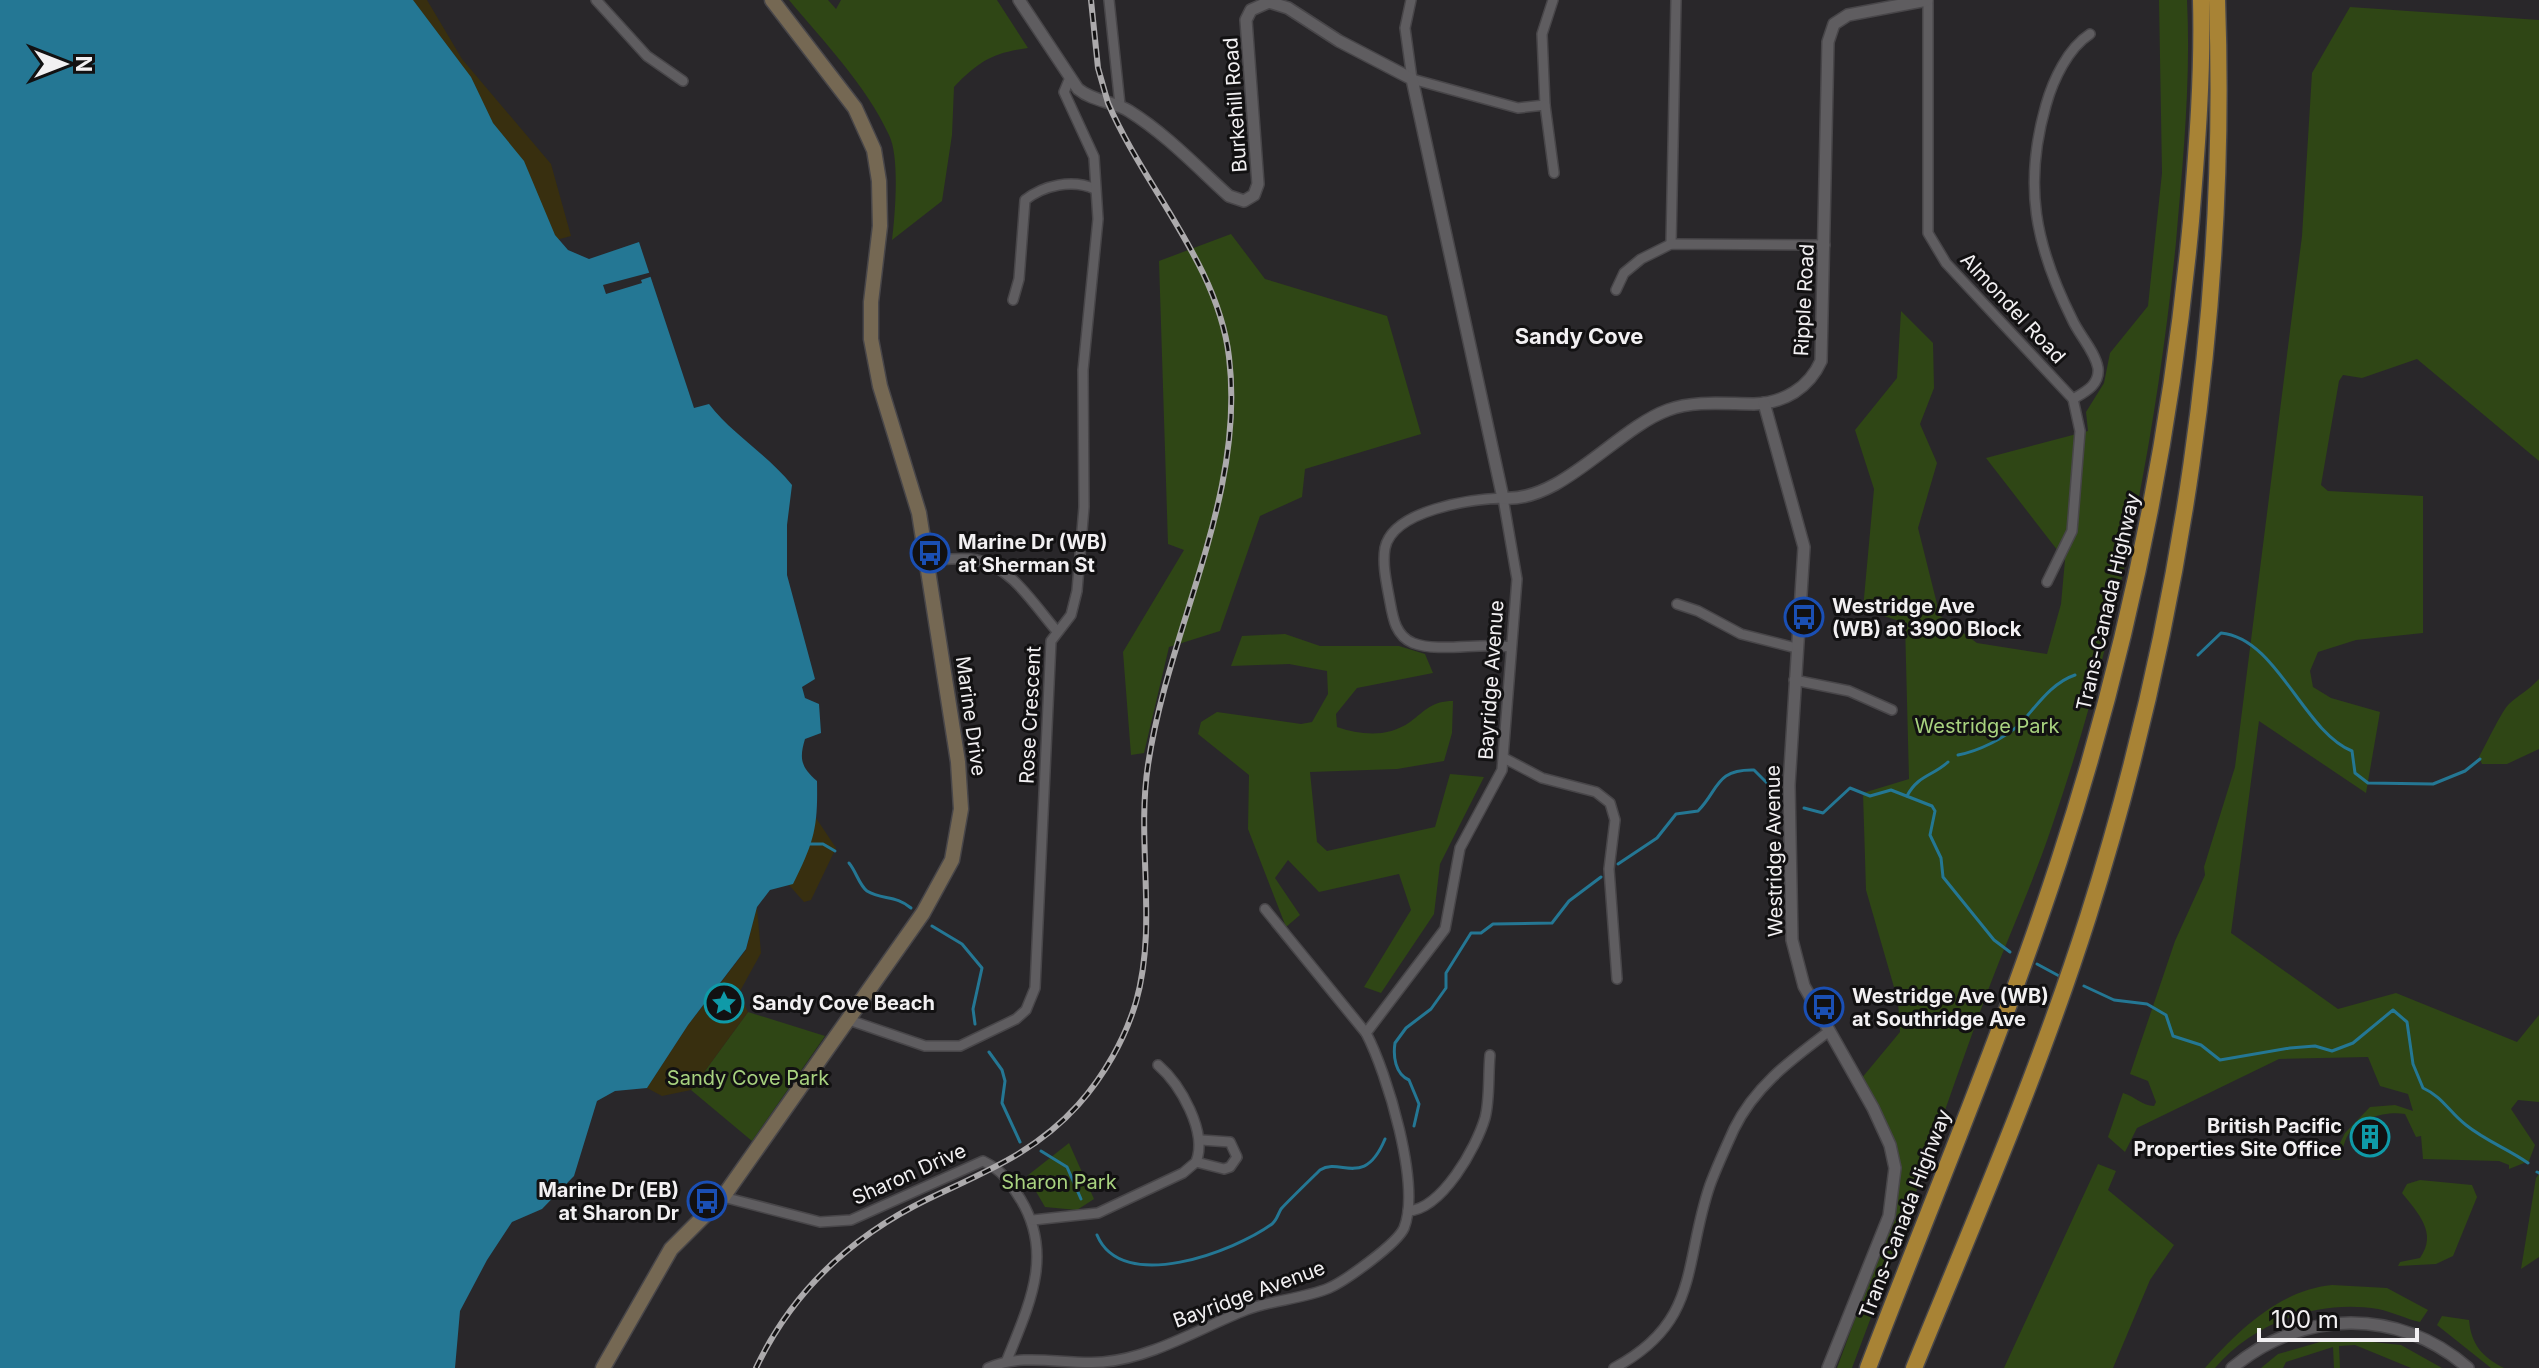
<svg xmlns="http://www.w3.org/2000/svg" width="2539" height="1368" font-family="Inter,sans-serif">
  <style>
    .green { fill: #2f4615 }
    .sand { fill: #382f0f }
    .water { fill: #247794 }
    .pier { fill: #29272a }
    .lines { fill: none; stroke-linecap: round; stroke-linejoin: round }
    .stream { stroke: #247794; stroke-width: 3 }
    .minor-casing { stroke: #484649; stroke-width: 12 }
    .tertiary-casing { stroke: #484649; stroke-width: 14 }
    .secondary-casing { stroke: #484649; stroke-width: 17 }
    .motorway-casing { stroke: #484649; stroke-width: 19 }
    .minor { stroke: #5f5d60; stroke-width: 9 }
    .tertiary { stroke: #5f5d60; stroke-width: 11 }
    .secondary { stroke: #756853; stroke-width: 14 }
    .motorway { stroke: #a88335; stroke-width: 16 }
    .rail-casing { stroke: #acaaac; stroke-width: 6 }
    .rail { stroke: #121112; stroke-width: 3; stroke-dasharray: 9; stroke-linecap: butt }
    .labels { text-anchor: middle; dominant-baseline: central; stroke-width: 6; stroke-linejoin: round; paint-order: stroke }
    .street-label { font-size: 20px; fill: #f2f0f2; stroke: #121112 }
    .poi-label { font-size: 20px; font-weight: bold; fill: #f2f0f2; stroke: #121112; text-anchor: start }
    .park-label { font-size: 20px; fill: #a8d27f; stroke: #121112 }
    .neighbourhood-label { font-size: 22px; font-weight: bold; fill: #f2f0f2; stroke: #121112 }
  </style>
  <rect width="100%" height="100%" fill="#29272a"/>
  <!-- green -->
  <g class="green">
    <path d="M789 0H828L836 9 841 0H997L1028 48C993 53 979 61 954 87L952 135 942 201 892 240C895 216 900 157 889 135 866 85 824 42 789 0Z"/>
    <path d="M2159 0H2187C2191 81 2183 161 2176 242 2156 441 2117 636 2052 826 2031 889 2002 950 1980 1012 1937 1131 1897 1250 1852 1368H1837L1894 1213 1898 1177 1861 1079 1900 1032 1898 1001 1866 890 1863 793 1909 779 1905 623 1863 609 1874 489 1855 430 1897 378 1901 311 1933 343 1934 388 1920 424 1937 463 1918 528 1940 616 1977 643 2047 654 2061 604 2065 560 1986 458 2088 431 2086 412 2104 383 2110 353 2148 306 2162 173Z"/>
    <path d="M2350 7 2539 20V461L2417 359 2362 378 2343 375 2339 381 2321 485 2328 491 2423 496V633L2356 640 2318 652 2310 671 2313 687 2331 698 2380 712 2366 793 2259 721 2231 933 2338 1009 2396 993 2517 1042 2539 1015V1102L2518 1100 2511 1109 2535 1145 2529 1161 2509 1169V1165L2499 1161 2423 1159 2421 1136 2416 1137 2405 1114C2387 1111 2359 1118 2348 1135 2344 1141 2342 1153 2340 1160L2332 1159 2345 1133 2370 1107 2395 1105 2413 1111 2408 1094 2380 1086 2368 1057 2279 1059 2137 1128 2125 1152 2108 1137 2123 1093C2134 1096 2143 1106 2154 1106L2156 1102 2148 1081 2130 1074 2175 941 2205 875 2204 867 2235 767 2302 236 2312 73Z"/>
    <path d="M1231 234 1265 279 1387 316 1421 434 1305 469 1302 497 1260 516 1220 631 1169 647 1144 753 1131 755 1123 652 1184 550 1168 544 1159 261Z"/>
    <path d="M1285 634 1320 646H1399L1425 654 1433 673 1357 688 1336 714 1337 727C1361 735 1387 738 1410 722 1426 710 1432 701 1453 701L1452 733 1444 761 1397 769 1310 772 1317 842 1327 851 1435 827 1450 774 1484 777 1440 864 1434 914 1381 993 1364 987 1411 910 1399 874 1319 892 1288 860 1275 878 1300 915 1286 927 1248 829 1249 775 1198 734 1201 722 1217 712 1301 724 1312 722 1328 694 1327 671 1289 664 1231 666 1242 636Z"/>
    <path d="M2539 679V749L2507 764H2482L2479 757C2486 745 2501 712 2509 704 2520 694 2528 691 2539 679Z"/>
    <path d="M748 1012 825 1036 752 1141 691 1090Z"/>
    <path d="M1069 1143 1094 1199 1077 1210 1045 1207 1027 1176Z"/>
    <path d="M2098 1164 2116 1171 2108 1190 2174 1245 2150 1280 2113 1368H2004Z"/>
    <path d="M2539 1174V1257L2521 1269 2536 1178Z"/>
    <path d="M2420 1180 2472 1185 2477 1197 2453 1256 2436 1264 2398 1266 2400 1262 2420 1258C2438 1233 2418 1213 2402 1193L2407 1184Z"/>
    <path d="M2332 1285 2387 1288 2428 1310 2420 1322C2406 1319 2393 1312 2378 1309 2319 1299 2254 1322 2215 1368H2205C2238 1330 2280 1290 2332 1285Z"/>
    <path d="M2442 1316 2469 1320C2471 1344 2482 1357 2504 1368H2491L2437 1325Z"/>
    <path d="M2334 1338 2401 1345 2442 1368H2411L2355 1345 2339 1346 2340 1368H2334L2333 1347 2286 1362 2283 1368H2261L2278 1354Z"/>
  </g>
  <!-- sand -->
  <g class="sand">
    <path d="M357 0H427L462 59 551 164 571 236 545 243Z"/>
    <path d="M812 812 836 848 811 900 804 902 789 885Z"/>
    <path d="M757 907 761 953 739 993 748 1012 691 1090 662 1096 647 1088 688 1025 746 950Z"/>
  </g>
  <!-- water -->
  <path class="water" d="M0 0H413L471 77 493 123 524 161 555 235 568 250 589 259 639 242 694 408 709 404C733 435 767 454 792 485L787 525V575L815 679 802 687 805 698 819 704 821 733 805 739C799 759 801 767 817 781 818 828 814 842 793 884L770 890 757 907 746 949 688 1025 647 1088 615 1091 597 1101 574 1176 542 1209 512 1222 487 1260 460 1311 455 1368H0Z"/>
  <!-- pier -->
  <path class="pier" d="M652 272 653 276 641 280 642 283 606 294 603 285Z"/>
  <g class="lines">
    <!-- stream -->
    <g class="stream">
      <path d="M2198 655 2221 633C2277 638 2303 731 2352 751L2355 773 2368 783 2433 784 2465 771 2480 759"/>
      <path d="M1958 755C1979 751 2005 738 2020 724 2036 707 2051 683 2075 675"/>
      <path d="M1907 796C1918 775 1933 776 1948 762"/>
      <path d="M1804 808 1823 813 1850 788 1870 796 1891 790 1932 806 1935 811 1930 835 1941 858 1943 877 1994 940 2010 952"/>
      <path d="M808 844H823L835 851"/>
      <path d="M849 863C856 871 859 885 867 891 882 900 896 895 911 908"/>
      <path d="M1618 864 1657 838 1676 814 1698 811C1719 790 1715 769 1754 770L1777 793"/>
      <path d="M932 926 962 944 982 968 973 1009 975 1024"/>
      <path d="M2037 964 2061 977"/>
      <path d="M2084 986 2114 1000 2147 1004 2166 1015 2173 1036 2201 1045 2220 1060 2290 1048 2315 1046 2332 1051 2353 1043 2393 1010 2407 1022 2413 1064 2423 1088C2443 1097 2449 1112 2466 1125 2486 1141 2508 1149 2528 1163"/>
      <path d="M989 1052 1002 1070 1005 1081 1002 1103 1020 1142"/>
      <path d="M1414 1126 1419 1104 1409 1080C1395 1074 1393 1056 1395 1043L1406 1028 1431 1009 1446 988V973L1471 933H1481L1493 924 1552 923 1569 901 1601 877"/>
      <path d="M1041 1151 1067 1167 1081 1199"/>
      <path d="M2537 1172 2539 1173"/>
      <path d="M1097 1235C1122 1295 1235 1251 1272 1224 1277 1220 1278 1214 1281 1209 1285 1204 1317 1173 1320 1170 1341 1157 1364 1189 1385 1139"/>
    </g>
    <defs>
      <g id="minor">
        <path d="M596 0 647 56 683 81"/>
        <path d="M1109 0 1120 105"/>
        <path d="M1411 0 1405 28 1412 79 1518 108 1545 105 1542 34 1553 0"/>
        <path d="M1928 0V233L1946 263 2073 399 2080 431 2072 531 2047 582"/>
        <path d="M1545 105 1554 173"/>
        <path d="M1671 244 1676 0"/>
        <path d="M1616 290 1624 273 1641 259 1671 244 1825 245"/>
        <path d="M1013 300 1019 279 1025 200C1044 185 1072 179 1095 189"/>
        <path d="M2073 399C2085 392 2100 385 2098 368 2095 351 2079 335 2072 319 2035 245 2023 185 2046 105 2053 80 2068 48 2090 34"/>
        <path d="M927 561C942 560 962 557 977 560 1011 566 1035 606 1056 630"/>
        <path d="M1677 604 1698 611 1741 634 1796 648"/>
        <path d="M1794 680 1849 691 1892 710"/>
        <path d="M1504 758 1542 778 1596 792 1610 803 1615 820 1609 869 1617 979"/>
        <path d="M1265 909 1366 1033"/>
        <path d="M849 1020 925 1046H960L1016 1019 1026 1010 1035 988 1051 641 1071 615 1077 591 1084 507 1083 370 1098 219 1094 157 1064 92 1069 80"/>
        <path d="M1196 1162 1224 1169 1230 1167 1237 1157 1230 1142 1201 1140"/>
        <path d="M723 1197 820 1222 851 1220 983 1161C1003 1171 1009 1181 1021 1200 1054 1255 1029 1305 1007 1360"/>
        <path d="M1408 1211C1442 1209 1476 1148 1485 1118 1490 1099 1488 1075 1490 1055"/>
        <path d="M1033 1220 1098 1213 1183 1173 1196 1162C1208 1132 1180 1084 1158 1065"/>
        <path d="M988 1368C1024 1352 1064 1365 1103 1362 1152 1358 1200 1328 1246 1310 1272 1300 1303 1299 1329 1288 1345 1281 1397 1244 1404 1228 1421 1185 1387 1073 1366 1033L1445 929 1460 848 1502 770 1517 579 1503 498C1471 499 1393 510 1385 548 1382 565 1387 585 1390 602 1393 619 1396 636 1413 643 1438 653 1482 642 1510 647"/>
        <path d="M1614 1368C1701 1322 1683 1263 1710 1185 1717 1166 1726 1147 1734 1129 1755 1086 1791 1060 1828 1032"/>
      </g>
      <g id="tertiary">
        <path d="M1019 0 1078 89C1094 102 1113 101 1129 111 1166 134 1197 167 1229 196L1244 201 1254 195 1258 184 1246 20 1251 10 1269 2 1288 8 1339 41 1412 79 1503 498C1561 503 1616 429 1668 410 1695 400 1726 404 1754 404 1784 403 1809 388 1821 361L1828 42 1834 24 1848 15 1927 0"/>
        <path d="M1764 403 1804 547 1789 785 1792 940 1804 986 1873 1108 1890 1145 1895 1168 1889 1216 1828 1368"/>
        <path d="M2232 1368C2302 1309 2399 1307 2468 1368"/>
      </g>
      <path id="secondary" d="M603 1368 671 1249 723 1197 923 913 952 860 961 809 958 762 919 513 880 386 871 339V302L880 226 879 181 874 150 855 108 772 0"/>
      <g id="motorway">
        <path d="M1868 1368C1932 1200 2003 1033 2059 861 2127 653 2171 439 2191 221 2197 147 2203 74 2201 0"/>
        <path d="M1914 1368C1975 1219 2039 1071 2088 917 2181 623 2228 309 2217 0"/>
      </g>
    </defs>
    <!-- minor casing -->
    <use href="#minor" class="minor-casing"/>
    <!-- tertiary casing -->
    <use href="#tertiary" class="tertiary-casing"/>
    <!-- secondary casing -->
    <use href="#secondary" class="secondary-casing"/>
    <!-- motorway casing -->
    <use href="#motorway" class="motorway-casing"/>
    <!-- minor -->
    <use href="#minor" class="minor"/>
    <!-- tertiary -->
    <use href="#tertiary" class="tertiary"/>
    <!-- secondary -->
    <use href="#secondary" class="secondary"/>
    <!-- motorway -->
    <use href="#motorway" class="motorway"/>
    <defs>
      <path id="rail" d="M756 1368C792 1292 852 1236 928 1199 984 1172 1035 1153 1078 1105 1104 1076 1125 1039 1136 1002 1158 924 1136 844 1148 765 1168 629 1246 497 1229 357 1218 264 1144 187 1108 103L1098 68 1091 0"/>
    </defs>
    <!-- rail casing -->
    <use href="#rail" class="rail-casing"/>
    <!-- rail -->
    <use href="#rail" class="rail"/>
  </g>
  <!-- icons -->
  <defs>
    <symbol id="bus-ring" viewBox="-11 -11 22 22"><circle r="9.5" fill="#121112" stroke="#1a4fb4" stroke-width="1.5"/><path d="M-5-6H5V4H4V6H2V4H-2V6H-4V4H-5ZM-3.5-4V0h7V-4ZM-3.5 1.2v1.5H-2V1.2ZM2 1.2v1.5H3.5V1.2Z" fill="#1a4fb4"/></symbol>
    <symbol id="sight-ring" viewBox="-11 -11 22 22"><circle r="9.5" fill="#121112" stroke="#0f9aa8" stroke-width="1.5"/><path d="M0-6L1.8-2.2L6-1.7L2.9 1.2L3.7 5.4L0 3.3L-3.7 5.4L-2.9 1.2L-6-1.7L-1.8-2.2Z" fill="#0f9aa8"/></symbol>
    <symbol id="building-ring" viewBox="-11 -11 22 22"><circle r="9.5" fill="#121112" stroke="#0f9aa8" stroke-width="1.5"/><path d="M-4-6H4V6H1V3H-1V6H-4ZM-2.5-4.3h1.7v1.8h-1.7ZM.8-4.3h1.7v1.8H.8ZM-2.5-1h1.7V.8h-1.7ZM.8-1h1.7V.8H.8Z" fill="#0f9aa8"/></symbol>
  </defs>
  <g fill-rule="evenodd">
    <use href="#bus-ring" x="908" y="531" width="44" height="44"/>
    <use href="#bus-ring" x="1782" y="595" width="44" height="44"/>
    <use href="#sight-ring" x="702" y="981" width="44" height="44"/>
    <use href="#bus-ring" x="1802" y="985" width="44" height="44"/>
    <use href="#building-ring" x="2348" y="1115" width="44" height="44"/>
    <use href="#bus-ring" x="685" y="1179" width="44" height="44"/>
  </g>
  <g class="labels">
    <!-- street labels -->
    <g class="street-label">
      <text transform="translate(1235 105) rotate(-94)">Burkehill Road</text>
      <text transform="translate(1804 300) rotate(-87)">Ripple Road</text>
      <text transform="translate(2013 308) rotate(47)">Almondel Road</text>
      <text transform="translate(2108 602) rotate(-77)">Trans-Canada Highway</text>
      <text transform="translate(1491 680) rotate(-86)">Bayridge Avenue</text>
      <text transform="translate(1030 715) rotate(-87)">Rose Crescent</text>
      <text transform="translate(971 716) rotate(82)">Marine Drive</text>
      <text transform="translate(1774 851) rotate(-91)">Westridge Avenue</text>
      <text transform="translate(909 1174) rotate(-24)">Sharon Drive</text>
      <text transform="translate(1905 1214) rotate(-69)">Trans-Canada Highway</text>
      <text transform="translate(1249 1294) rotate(-20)">Bayridge Avenue</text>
    </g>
    <!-- poi labels -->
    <g class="poi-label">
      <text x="958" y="542">Marine Dr (WB)<tspan x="958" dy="23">at Sherman St</tspan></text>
      <text x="1832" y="606">Westridge Ave<tspan x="1832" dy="23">(WB) at 3900 Block</tspan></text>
      <text x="1852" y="996">Westridge Ave (WB)<tspan x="1852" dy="23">at Southridge Ave</tspan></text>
      <text x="752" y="1003">Sandy Cove Beach</text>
      <text x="2342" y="1126" text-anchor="end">British Pacific<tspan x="2342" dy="23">Properties Site Office</tspan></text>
      <text x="679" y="1190" text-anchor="end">Marine Dr (EB)<tspan x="679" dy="23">at Sharon Dr</tspan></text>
    </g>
    <!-- park labels -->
    <g class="park-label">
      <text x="1987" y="726">Westridge Park</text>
      <text x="748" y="1078">Sandy Cove Park</text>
      <text x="1059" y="1182">Sharon Park</text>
    </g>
    <!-- neighbourhood labels -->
    <g class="neighbourhood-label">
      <text x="1579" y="336">Sandy Cove</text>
    </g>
  </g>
  <!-- north arrow -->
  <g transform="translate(64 64) rotate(90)" stroke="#121112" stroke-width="6" paint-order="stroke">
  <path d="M0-6L14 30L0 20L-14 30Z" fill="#f2f0f2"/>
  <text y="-12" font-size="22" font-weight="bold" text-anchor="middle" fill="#f2f0f2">N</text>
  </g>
  <!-- scale -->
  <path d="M2259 1328v12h158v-12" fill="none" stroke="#f2f0f2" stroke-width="4"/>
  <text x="2271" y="1328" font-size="24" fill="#f2f0f2" stroke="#121112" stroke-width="6" paint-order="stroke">100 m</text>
</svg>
